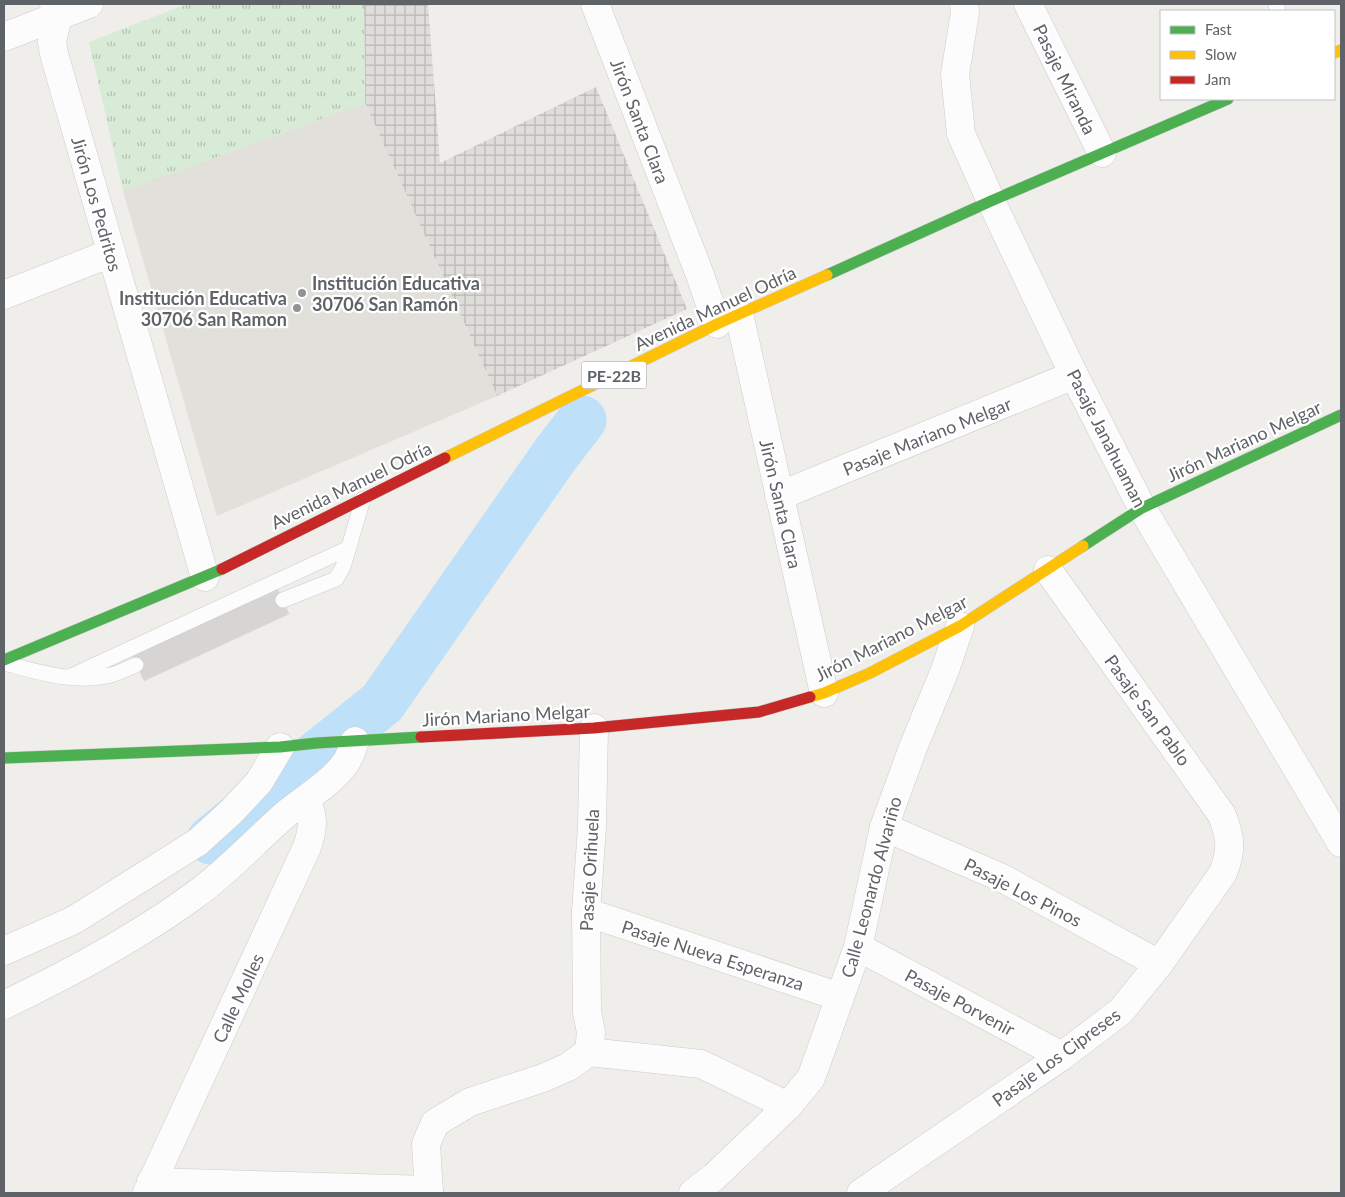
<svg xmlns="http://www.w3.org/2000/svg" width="1345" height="1197" font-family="Lato,sans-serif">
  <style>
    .industrial { fill: url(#industrial-grid) }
    .education { fill: #e2e0da }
    .grass { fill: url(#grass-tufts) }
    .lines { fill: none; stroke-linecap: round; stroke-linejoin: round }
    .river { stroke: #bfe0f9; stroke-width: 49 }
    .building { fill: #d6d5d3; stroke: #deddd9 }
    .lane-casing { stroke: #cbcccc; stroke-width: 16 }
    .street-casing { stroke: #cbcccc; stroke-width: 29 }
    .fast-casing { stroke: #cacacb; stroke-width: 12 }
    .slow-casing { stroke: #cacacb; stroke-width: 12 }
    .jam-casing { stroke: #cacacb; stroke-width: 12 }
    .lane { stroke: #fdfcfc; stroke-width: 15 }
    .street { stroke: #fdfcfc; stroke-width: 28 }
    .fast { stroke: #4caf50; stroke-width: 11 }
    .slow { stroke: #ffc107; stroke-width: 11 }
    .jam { stroke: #c62828; stroke-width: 11 }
    .poi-dot { fill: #919496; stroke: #fff; stroke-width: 2 }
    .labels { text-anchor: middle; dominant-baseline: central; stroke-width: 4.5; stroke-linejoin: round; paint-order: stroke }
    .shield { fill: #fff; stroke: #8f9295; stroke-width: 1 }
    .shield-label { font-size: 16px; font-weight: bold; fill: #5f6368 }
    .street-label { font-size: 18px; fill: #5f6368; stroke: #fff }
    .poi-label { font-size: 18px; font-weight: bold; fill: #5f6368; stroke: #fff; text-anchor: start }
  </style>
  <defs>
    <pattern id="industrial-grid" width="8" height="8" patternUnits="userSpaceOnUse" patternTransform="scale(1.25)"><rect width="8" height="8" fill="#dfddda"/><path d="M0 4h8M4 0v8" fill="none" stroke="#b8b7b5"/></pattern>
    <pattern id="grass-tufts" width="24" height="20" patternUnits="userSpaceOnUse" patternTransform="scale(1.25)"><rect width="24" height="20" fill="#d8ebd6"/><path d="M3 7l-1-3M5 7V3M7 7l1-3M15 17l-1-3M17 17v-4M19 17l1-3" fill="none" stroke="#b2c2b1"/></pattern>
  </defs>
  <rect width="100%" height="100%" fill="#efeeea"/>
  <!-- industrial -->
  <path class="industrial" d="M364 4H428L440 163 596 87 687 309 497 396 365 103Z"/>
  <!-- education -->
  <path class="education" d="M365 103 497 396 217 516 123 191Z"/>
  <!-- grass -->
  <path class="grass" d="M187 4H364L365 103 123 191 89 42Z"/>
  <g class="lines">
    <!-- river -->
    <path class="river" d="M211 840 382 703 555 455 582 420"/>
  </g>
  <!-- building -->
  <path class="building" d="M275 583 289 614 144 681 130 650Z"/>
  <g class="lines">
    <defs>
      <g id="lane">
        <path d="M1276 4 1278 11"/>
        <path d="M283 600 336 579 343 567 363 499"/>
        <path d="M4 663C39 672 74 684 111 675 119 673 128 668 136 665"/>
        <path d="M69 677 349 548"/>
      </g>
      <g id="street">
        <path d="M54 4 58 16 52 42 54 54 205 577"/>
        <path d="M595 4 700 275 717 324"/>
        <path d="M964 4 965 13 955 74 961 134 991 201 1074 375 1142 508 1341 843"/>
        <path d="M1028 4 1102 153"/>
        <path d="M4 37 89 4"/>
        <path d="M4 295 111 253"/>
        <path d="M739 314 824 693"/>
        <path d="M779 496 1074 375"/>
        <path d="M884 827 1002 878 1159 964"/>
        <path d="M586 912 840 997"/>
        <path d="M858 947 1062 1056"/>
        <path d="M4 951 74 920 198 842 231 812 259 782 280 747"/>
        <path d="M4 1005C69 974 136 938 195 895 228 871 255 841 286 814 304 799 330 784 344 765 350 758 352 749 355 741"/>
        <path d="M589 1052 701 1064 788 1106"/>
        <path d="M151 1182 429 1190"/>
        <path d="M147 1193 307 847C313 830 315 815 305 800"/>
        <path d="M429 1193 426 1144 435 1123 470 1102 543 1078 568 1067 589 1052 591 1032 587 1012 586 912 592 827 594 728"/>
        <path d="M693 1193 714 1177 788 1106 811 1078 858 947 884 827 914 745 945 670 960 626"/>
        <path d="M861 1193 1062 1056 1121 1011 1159 964 1223 873C1232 850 1231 838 1222 815L1048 570"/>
      </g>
      <g id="fast">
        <path d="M827 275 991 201 1228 99"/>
        <path d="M1083 546 1142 508 1341 415"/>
        <path d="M4 660 222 569"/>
        <path d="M4 758 280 747 317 743 421 737"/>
      </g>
      <g id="slow">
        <path d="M1334 53 1341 50"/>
        <path d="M445 458 717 324 827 275"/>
        <path d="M810 697 824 693 870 673 960 626 1083 546"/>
      </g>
      <g id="jam">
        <path d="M222 569 445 458"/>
        <path d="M421 737 594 728 759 712 810 697"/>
      </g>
    </defs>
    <!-- lane casing -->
    <use href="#lane" class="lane-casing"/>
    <!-- street casing -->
    <use href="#street" class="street-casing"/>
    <!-- fast casing -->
    <use href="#fast" class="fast-casing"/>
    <!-- slow casing -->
    <use href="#slow" class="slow-casing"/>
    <!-- jam casing -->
    <use href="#jam" class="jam-casing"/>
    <!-- lane -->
    <use href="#lane" class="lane"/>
    <!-- street -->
    <use href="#street" class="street"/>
    <!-- fast -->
    <use href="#fast" class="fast"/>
    <!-- slow -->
    <use href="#slow" class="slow"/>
    <!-- jam -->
    <use href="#jam" class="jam"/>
  </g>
  <!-- markers -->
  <g class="poi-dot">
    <circle cx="302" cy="293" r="5"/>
    <circle cx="297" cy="308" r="5"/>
  </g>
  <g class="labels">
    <!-- shield labels -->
    <rect class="shield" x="581.5" y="361.5" width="65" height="27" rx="4"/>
    <g class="shield-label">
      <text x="614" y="375">PE-22B</text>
    </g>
    <!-- street labels -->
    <g class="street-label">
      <text transform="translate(1065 79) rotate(64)">Pasaje Miranda</text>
      <text transform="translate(640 121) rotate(69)">Jirón Santa Clara</text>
      <text transform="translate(97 204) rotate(74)">Jirón Los Pedritos</text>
      <text transform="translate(715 308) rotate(-25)">Avenida Manuel Odría</text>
      <text transform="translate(927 436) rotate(-22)">Pasaje Mariano Melgar</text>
      <text transform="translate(1107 438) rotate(63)">Pasaje Janahuaman</text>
      <text transform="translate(1244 441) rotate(-25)">Jirón Mariano Melgar</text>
      <text transform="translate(351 485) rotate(-26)">Avenida Manuel Odría</text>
      <text transform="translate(781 504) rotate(77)">Jirón Santa Clara</text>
      <text transform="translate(891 638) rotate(-27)">Jirón Mariano Melgar</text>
      <text transform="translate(1148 710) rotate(54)">Pasaje San Pablo</text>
      <text transform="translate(506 715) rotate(-3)">Jirón Mariano Melgar</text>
      <text transform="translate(589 870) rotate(-87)">Pasaje Orihuela</text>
      <text transform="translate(871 887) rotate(-75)">Calle Leonardo Alvariño</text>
      <text transform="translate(1023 892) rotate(27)">Pasaje Los Pinos</text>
      <text transform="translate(713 955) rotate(18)">Pasaje Nueva Esperanza</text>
      <text transform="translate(238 998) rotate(-65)">Calle Molles</text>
      <text transform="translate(960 1002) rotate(28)">Pasaje Porvenir</text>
      <text transform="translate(1056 1057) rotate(-36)">Pasaje Los Cipreses</text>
    </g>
    <!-- poi labels -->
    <g class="poi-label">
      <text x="312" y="283">Institución Educativa<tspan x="312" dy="21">30706 San Ramón</tspan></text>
      <text x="287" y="298" text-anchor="end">Institución Educativa<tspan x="287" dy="21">30706 San Ramon</tspan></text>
    </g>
  </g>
  <!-- border -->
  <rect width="1345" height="1197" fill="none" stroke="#5f6368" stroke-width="10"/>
  <!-- legend -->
  <rect x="1160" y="10" width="175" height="90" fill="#ffffff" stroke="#bfc1c3"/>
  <rect x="1170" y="26" width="25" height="8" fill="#4caf50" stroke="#bfc1c3"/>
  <text x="1205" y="35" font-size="15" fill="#5f6368">Fast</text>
  <rect x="1170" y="51" width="25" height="8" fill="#ffc107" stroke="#bfc1c3"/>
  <text x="1205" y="60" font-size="15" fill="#5f6368">Slow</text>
  <rect x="1170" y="76" width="25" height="8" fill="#c62828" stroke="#bfc1c3"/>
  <text x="1205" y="85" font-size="15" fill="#5f6368">Jam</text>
</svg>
